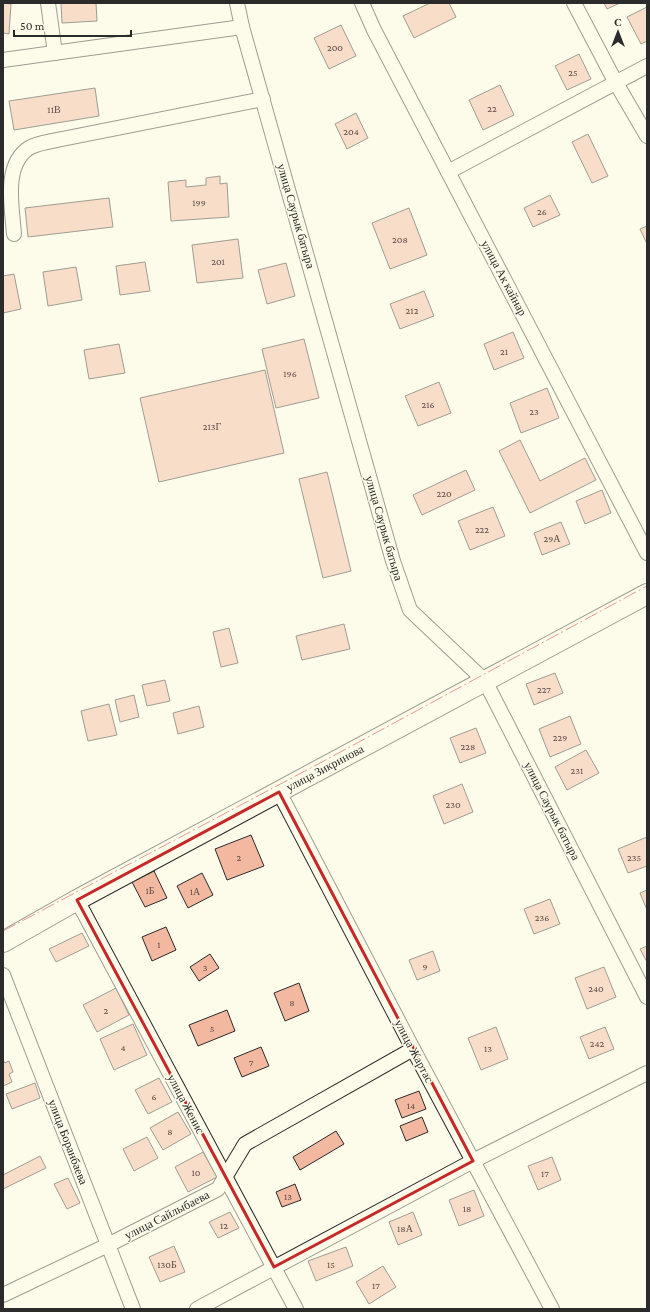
<svg xmlns="http://www.w3.org/2000/svg" width="650" height="1312" font-family="'Crimson Pro',serif">
  <style>
    .building { fill: #f2b8a0; stroke: #2b2b2b }
    .lines { fill: none; stroke-linecap: round; stroke-linejoin: round }
    .street-casing { stroke: #2b2b2b; stroke-width: 16 }
    .secondary-casing { stroke: #2b2b2b; stroke-width: 22 }
    .street { stroke: #fdfbea; stroke-width: 14 }
    .secondary { stroke: #fdfbea; stroke-width: 20 }
    .power { stroke: #c62828; stroke-width: 1; stroke-dasharray: 14 3 2 3; stroke-linecap: butt }
    .marked { fill: none; stroke: #c62828; stroke-width: 3; stroke-linejoin: round }
    .labels { text-anchor: middle; dominant-baseline: central; stroke-width: 3; stroke-linejoin: round; paint-order: stroke }
    .number-label { font-size: 10px; fill: #5d4e48 }
    .street-label { font-size: 12px; fill: #2b2b2b; stroke: #fdfbea }
  </style>
  <rect width="100%" height="100%" fill="#fdfbea"/>
  <!-- building -->
  <g class="building">
    <path d="M3 3 11 4 9 34 3 33Z"/>
    <path d="M61 3H96L97 21 62 23Z"/>
    <path d="M430 3H449L456 17 414 38 403 16Z"/>
    <path d="M604 3H620L607 9Z"/>
    <path d="M647 7V41L641 44 627 17Z"/>
    <path d="M341 25 356 56 329 69 314 38Z"/>
    <path d="M579 54 591 79 567 90 555 66Z"/>
    <path d="M500 85 514 115 483 130 469 100Z"/>
    <path d="M95 88 99 116 14 130 9 101Z"/>
    <path d="M356 113 368 138 347 149 335 124Z"/>
    <path d="M588 134 608 176 592 183 572 142Z"/>
    <path d="M220 176V184L227 183 229 217 171 221 168 182 186 180V187L206 185V178Z"/>
    <path d="M550 195 560 215 533 227 524 208Z"/>
    <path d="M109 198 113 227 28 237 25 208Z"/>
    <path d="M409 208 427 255 390 269 372 223Z"/>
    <path d="M647 226V244L640 229Z"/>
    <path d="M238 239 243 278 197 283 192 245Z"/>
    <path d="M145 262 150 291 120 295 116 266Z"/>
    <path d="M286 263 295 296 267 304 258 270Z"/>
    <path d="M76 267 82 300 48 306 43 272Z"/>
    <path d="M14 274 21 309 3 313V276Z"/>
    <path d="M424 291 434 316 400 329 390 304Z"/>
    <path d="M513 332 524 358 494 370 484 344Z"/>
    <path d="M304 339 319 398 276 408 262 349Z"/>
    <path d="M119 344 125 373 89 379 84 350Z"/>
    <path d="M265 370 284 453 159 482 140 398Z"/>
    <path d="M439 382 451 413 418 426 405 396Z"/>
    <path d="M547 388 559 418 521 433 510 403Z"/>
    <path d="M520 440 540 481 585 458 596 480 530 513 499 451Z"/>
    <path d="M466 470 475 490 422 515 413 495Z"/>
    <path d="M327 472 351 571 323 578 299 479Z"/>
    <path d="M602 490 611 513 585 524 576 501Z"/>
    <path d="M493 507 505 536 470 550 458 521Z"/>
    <path d="M561 522 570 544 542 555 534 533Z"/>
    <path d="M344 624 350 649 302 660 296 636Z"/>
    <path d="M229 628 238 663 221 667 213 632Z"/>
    <path d="M555 673 563 693 534 705 526 684Z"/>
    <path d="M165 680 170 701 147 706 142 685Z"/>
    <path d="M134 695 139 717 120 722 115 700Z"/>
    <path d="M109 704 117 735 88 741 81 711Z"/>
    <path d="M199 706 204 727 178 734 173 713Z"/>
    <path d="M570 716 581 744 550 757 539 729Z"/>
    <path d="M476 728 486 753 460 763 450 738Z"/>
    <path d="M586 750 599 773 567 790 555 767Z"/>
    <path d="M462 784 473 812 444 824 433 796Z"/>
    <path d="M251 835 264 866 227 880 215 849Z"/>
    <path d="M647 837V866L628 873 618 849Z"/>
    <path d="M154 871 167 898 145 907 132 882Z"/>
    <path d="M202 873 213 895 188 908 177 886Z"/>
    <path d="M647 890V910L640 893Z"/>
    <path d="M550 899 560 924 534 934 524 909Z"/>
    <path d="M166 927 176 950 152 961 142 937Z"/>
    <path d="M82 933 89 946 56 962 49 949Z"/>
    <path d="M647 946V962L640 949Z"/>
    <path d="M433 951 440 971 417 980 409 960Z"/>
    <path d="M210 954 219 968 199 981 190 967Z"/>
    <path d="M604 967 616 997 587 1009 575 978Z"/>
    <path d="M299 983 309 1011 285 1021 274 993Z"/>
    <path d="M116 988 129 1015 97 1032 83 1005Z"/>
    <path d="M227 1010 235 1031 198 1046 189 1025Z"/>
    <path d="M133 1024 147 1055 114 1070 100 1039Z"/>
    <path d="M496 1027 508 1059 481 1070 468 1038Z"/>
    <path d="M605 1027 614 1049 589 1059 580 1037Z"/>
    <path d="M261 1047 269 1066 242 1077 234 1058Z"/>
    <path d="M3 1060 5 1063 9 1061 13 1072 9 1074 12 1082 3 1086Z"/>
    <path d="M159 1078 172 1102 148 1114 135 1090Z"/>
    <path d="M35 1083 40 1098 12 1109 6 1094Z"/>
    <path d="M419 1091 426 1109 402 1118 395 1100Z"/>
    <path d="M178 1112 191 1134 163 1150 150 1128Z"/>
    <path d="M422 1117 428 1132 406 1141 400 1126Z"/>
    <path d="M336 1131 344 1144 300 1170 293 1157Z"/>
    <path d="M147 1137 158 1158 134 1171 123 1149Z"/>
    <path d="M203 1152 217 1177 188 1192 175 1167Z"/>
    <path d="M40 1156 46 1168 3 1189V1175Z"/>
    <path d="M552 1157 561 1180 538 1190 528 1166Z"/>
    <path d="M68 1178 80 1203 67 1209 54 1184Z"/>
    <path d="M295 1184 301 1200 282 1207 276 1192Z"/>
    <path d="M474 1190 484 1216 459 1226 449 1200Z"/>
    <path d="M230 1212 239 1228 218 1238 209 1222Z"/>
    <path d="M413 1212 422 1235 398 1245 389 1222Z"/>
    <path d="M174 1246 185 1272 160 1282 149 1257Z"/>
    <path d="M346 1247 353 1266 316 1281 308 1261Z"/>
    <path d="M383 1266 396 1287 369 1304 356 1282Z"/>
  </g>
  <g class="lines">
    <defs>
      <g id="street">
        <path d="M48 3 55 53"/>
        <path d="M237 3 242 27 393 561 410 610 485 681 647 997"/>
        <path d="M362 3 374 30 647 553"/>
        <path d="M574 3 616 83 647 136"/>
        <path d="M3 60 242 27"/>
        <path d="M448 172 647 66"/>
        <path d="M14 234C12 207 3 165 29 148 37 143 53 141 62 139L263 99"/>
        <path d="M279 792 413 1049 552 1309"/>
        <path d="M77 900 296 1309"/>
        <path d="M3 975 133 1309"/>
        <path d="M3 1295 108 1245 218 1189 245 1144 413 1049"/>
        <path d="M197 1309 473 1161 647 1073"/>
      </g>
      <path id="secondary" d="M3 942 77 900 647 594"/>
    </defs>
    <!-- street casing -->
    <use href="#street" class="street-casing"/>
    <!-- secondary casing -->
    <use href="#secondary" class="secondary-casing"/>
    <!-- street -->
    <use href="#street" class="street"/>
    <!-- secondary -->
    <use href="#secondary" class="secondary"/>
    <!-- power -->
    <path class="power" d="M3 931 322 762 647 586"/>
  </g>
  <!-- marked area -->
  <path d="M0 0H650V1312H0ZM279 792 473 1161 274 1267 77 900Z" fill="#fdfbea" fill-opacity=".55" fill-rule="evenodd"/>
  <path class="marked" d="M279 792 473 1161 274 1267 77 900Z"/>
  <g class="labels">
    <!-- number labels -->
    <g class="number-label">
      <text x="335" y="47">200</text>
      <text x="573" y="72">25</text>
      <text x="492" y="108">22</text>
      <text x="54" y="109">11В</text>
      <text x="351" y="131">204</text>
      <text x="199" y="202">199</text>
      <text x="542" y="211">26</text>
      <text x="400" y="239">208</text>
      <text x="218" y="261">201</text>
      <text x="412" y="310">212</text>
      <text x="504" y="351">21</text>
      <text x="290" y="373">196</text>
      <text x="428" y="404">216</text>
      <text x="534" y="411">23</text>
      <text x="212" y="426">213Г</text>
      <text x="444" y="493">220</text>
      <text x="482" y="529">222</text>
      <text x="552" y="538">29А</text>
      <text x="544" y="689">227</text>
      <text x="560" y="737">229</text>
      <text x="468" y="746">228</text>
      <text x="577" y="770">231</text>
      <text x="453" y="804">230</text>
      <text x="239" y="857">2</text>
      <text x="634" y="857">235</text>
      <text x="150" y="890">1Б</text>
      <text x="195" y="891">1А</text>
      <text x="542" y="917">236</text>
      <text x="159" y="944">1</text>
      <text x="425" y="966">9</text>
      <text x="205" y="967">3</text>
      <text x="596" y="988">240</text>
      <text x="292" y="1002">8</text>
      <text x="106" y="1010">2</text>
      <text x="212" y="1028">5</text>
      <text x="597" y="1043">242</text>
      <text x="123" y="1047">4</text>
      <text x="488" y="1048">13</text>
      <text x="251" y="1062">7</text>
      <text x="154" y="1096">6</text>
      <text x="411" y="1105">14</text>
      <text x="170" y="1131">8</text>
      <text x="196" y="1172">10</text>
      <text x="545" y="1173">17</text>
      <text x="288" y="1196">13</text>
      <text x="467" y="1208">18</text>
      <text x="224" y="1225">12</text>
      <text x="405" y="1228">18А</text>
      <text x="167" y="1264">130Б</text>
      <text x="331" y="1264">15</text>
      <text x="376" y="1285">17</text>
    </g>
    <!-- street labels -->
    <g class="street-label">
      <text transform="translate(296 216) rotate(74)">улица Саурык батыра</text>
      <text transform="translate(504 278) rotate(62)">улица Ак кайнар</text>
      <text transform="translate(384 528) rotate(74)">улица Саурык батыра</text>
      <text transform="translate(325 768) rotate(-28)">улица Зикринова</text>
      <text transform="translate(552 811) rotate(63)">улица Саурык батыра</text>
      <text transform="translate(414 1051) rotate(62)">улица Жартас</text>
      <text transform="translate(186 1104) rotate(62)">улица Женис</text>
      <text transform="translate(68 1142) rotate(69)">улица Боранбаева</text>
      <text transform="translate(167 1215) rotate(-27)">улица Сайлыбаева</text>
    </g>
  </g>
  <!-- border -->
  <rect width="650" height="1312" fill="none" stroke="#2b2b2b" stroke-width="8"/>
  <!-- north arrow -->
  <g transform="translate(618 32)" stroke="#fdfbea" stroke-width="3" paint-order="stroke">
  <path d="M0-3L7 15L0 10L-7 15Z" fill="#2b2b2b"/>
  <text y="-6" font-size="11" font-weight="bold" text-anchor="middle" fill="#2b2b2b">С</text>
  </g>
  <!-- scale -->
  <path d="M14 30v6h117v-6" fill="none" stroke="#2b2b2b" stroke-width="2"/>
  <text x="20" y="30" font-size="12" fill="#2b2b2b" stroke="#fdfbea" stroke-width="3" paint-order="stroke">50 m</text>
</svg>
